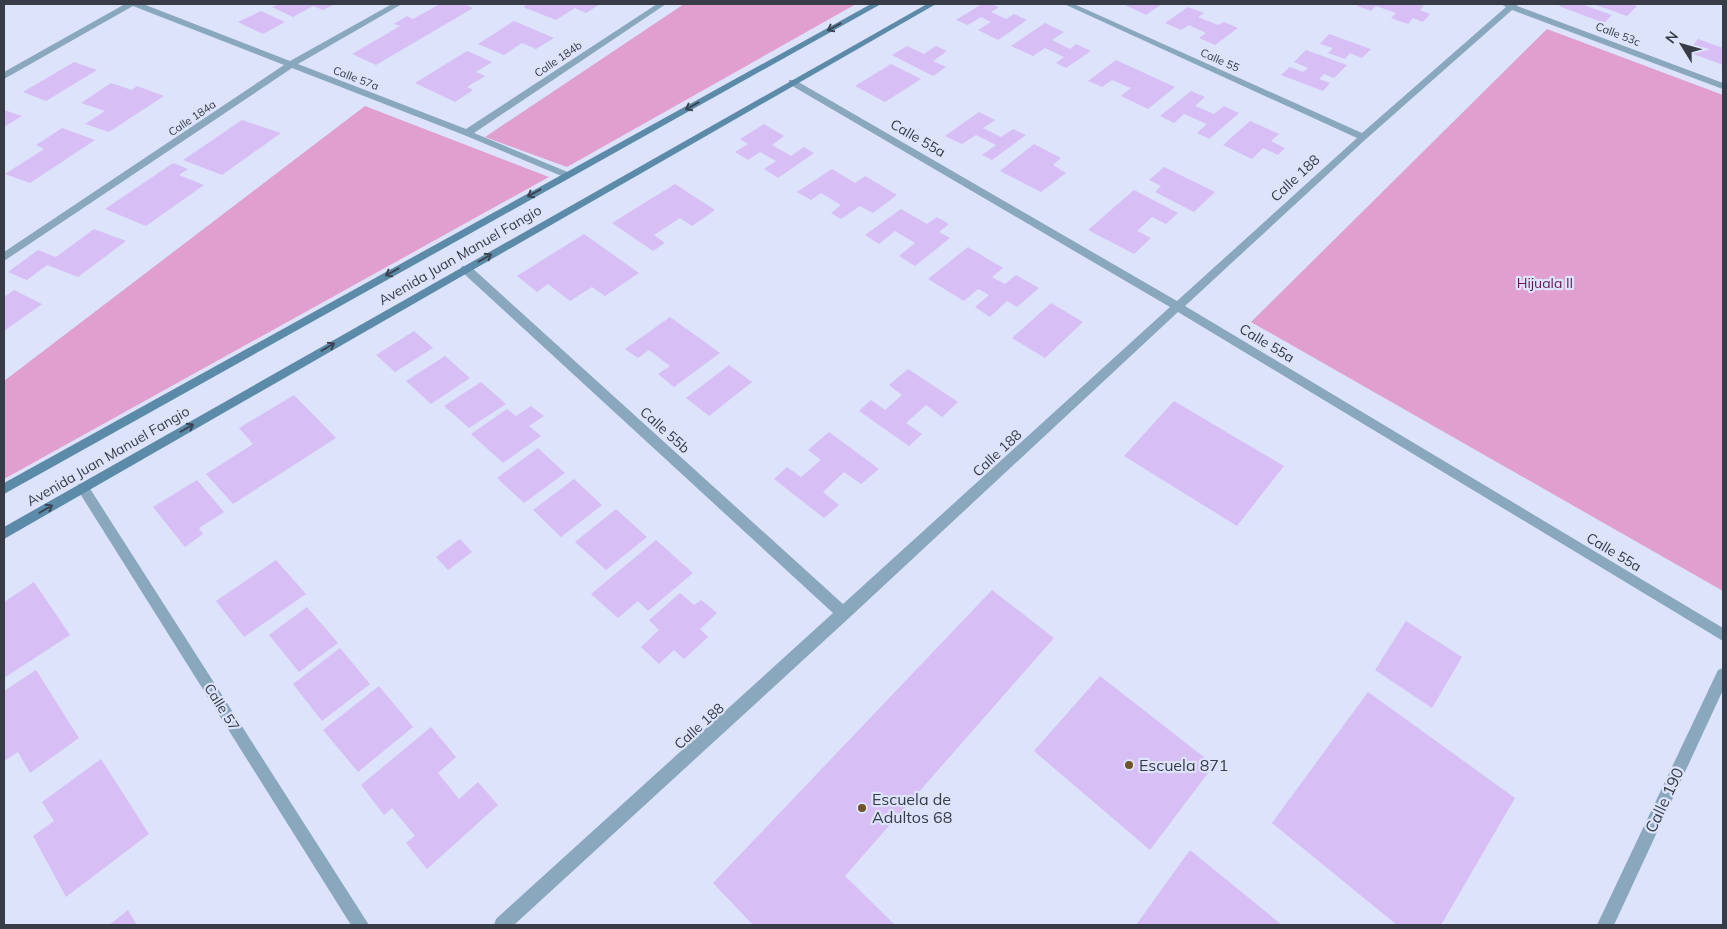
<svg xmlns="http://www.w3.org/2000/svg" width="1727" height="929" font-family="Mulish,sans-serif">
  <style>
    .green { fill: #e19fcf }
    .building { fill: #d7bff6 }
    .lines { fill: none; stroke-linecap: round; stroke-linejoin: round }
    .street { fill: #8aa8bd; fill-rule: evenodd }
    .secondary { fill: #5c8aa9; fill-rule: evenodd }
    .oneway { stroke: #3c4451 }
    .poi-dot { fill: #715327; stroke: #dce3fa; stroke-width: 2 }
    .labels { text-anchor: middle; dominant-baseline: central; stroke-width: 4.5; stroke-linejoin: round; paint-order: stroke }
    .far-street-label { font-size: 11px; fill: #383c47; stroke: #dce3fa }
    .street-label { font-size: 14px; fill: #383c47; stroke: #dce3fa }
    .park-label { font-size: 14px; fill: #631654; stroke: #dce3fa }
    .near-poi-label { font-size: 16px; fill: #383c47; stroke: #dce3fa; text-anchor: start }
    .near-street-label { font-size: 16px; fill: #383c47; stroke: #dce3fa }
  </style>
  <rect width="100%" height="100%" fill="#dce3fa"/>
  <!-- green -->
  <g class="green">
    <path d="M684 4H856L567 167 485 137Z"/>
    <path d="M1547 29 1723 95V591L1251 322Z"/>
    <path d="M365 106 549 177 4 479V381Z"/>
  </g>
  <!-- building -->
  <g class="building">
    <path d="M279 4H335L323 10 313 6 293 17 272 7Z"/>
    <path d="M440 4H464L473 8 376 65 352 54 400 26 394 24 407 16 413 19Z"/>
    <path d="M528 4H600L586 13 575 8 556 20 523 7Z"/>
    <path d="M982 4H990L999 7 991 12 1006 19 1014 14 1027 20 998 40 978 30 991 22 981 17 968 25 956 20Z"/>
    <path d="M1127 4H1162L1146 15 1125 5Z"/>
    <path d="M1359 4H1417L1424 6 1420 10 1430 14 1423 22 1413 18 1408 24 1391 18 1396 13 1376 6 1371 11 1357 6Z"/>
    <path d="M1561 4H1581L1612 15 1604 23 1559 6Z"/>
    <path d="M1593 4H1630L1637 6 1627 16Z"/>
    <path d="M1188 7 1204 13 1198 17 1218 25 1224 22 1238 28 1215 45 1199 38 1206 33 1189 25 1181 30 1165 23Z"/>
    <path d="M261 11 285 22 263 34 238 22Z"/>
    <path d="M514 21 554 38 536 49 522 43 504 55 478 44Z"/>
    <path d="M1045 23 1064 32 1052 40 1070 49 1076 44 1091 51 1066 68 1056 63 1064 57 1045 48 1033 56 1011 46Z"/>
    <path d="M1329 34 1371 49 1362 58 1350 53 1345 59 1328 53 1333 48 1320 44Z"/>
    <path d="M1698 39 1723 48V65L1688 52Z"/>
    <path d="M907 46 924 54 936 46 947 51 933 61 946 67 933 76 892 55Z"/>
    <path d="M1306 50 1347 65 1334 78 1324 74 1319 79 1330 83 1323 91 1281 75 1290 67 1303 72 1308 68 1294 62Z"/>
    <path d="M467 51 492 62 476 72 485 76 467 87 473 90 455 102 415 83Z"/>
    <path d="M1116 60 1175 87 1148 109 1121 96 1131 88 1112 80 1102 87 1088 81Z"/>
    <path d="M74 62 97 70 46 101 23 92Z"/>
    <path d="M891 64 921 79 885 102 855 86Z"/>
    <path d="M111 83 132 90 137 86 164 96 109 132 85 124 105 111 81 103Z"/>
    <path d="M1191 91 1205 97 1195 106 1214 114 1224 106 1239 113 1209 139 1197 133 1207 124 1184 114 1174 123 1160 116Z"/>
    <path d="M4 110 22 116 4 127Z"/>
    <path d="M979 112 995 120 983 128 1001 137 1013 129 1026 135 992 160 982 155 996 145 976 135 962 144 945 136Z"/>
    <path d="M242 120 281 133 222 175 183 160Z"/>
    <path d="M1250 121 1279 134 1271 141 1285 148 1278 155 1263 148 1252 159 1223 145Z"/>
    <path d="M764 124 784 136 772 145 791 156 804 147 814 153 778 178 764 169 776 161 760 152 748 160 735 152 748 144 740 139Z"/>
    <path d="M62 128 95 140 30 183 5 174 44 149 36 145Z"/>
    <path d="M1034 144 1061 158 1053 165 1066 173 1041 192 1000 171Z"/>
    <path d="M173 163 188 169 179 175 204 185 146 226 105 209Z"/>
    <path d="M1164 167 1215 192 1194 212 1155 192 1161 186 1149 180Z"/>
    <path d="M832 169 855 183 865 176 897 195 873 213 860 206 841 219 831 213 841 205 821 193 811 200 797 192Z"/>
    <path d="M675 184 715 210 692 226 680 218 654 235 665 243 653 251 612 223Z"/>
    <path d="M1134 190 1178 213 1166 224 1152 217 1137 231 1151 238 1134 254 1088 230Z"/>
    <path d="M901 209 927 224 937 217 949 224 939 232 950 238 915 266 899 256 915 243 895 231 879 244 865 235Z"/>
    <path d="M94 229 126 241 78 277 47 265 27 280 8 272 38 250 56 257Z"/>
    <path d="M584 234 639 273 605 296 592 287 570 301 548 284 537 292 517 276Z"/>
    <path d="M968 247 1003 268 992 277 1005 284 1016 275 1039 288 1017 307 1007 301 990 317 975 307 989 295 978 289 964 301 928 279Z"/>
    <path d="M14 290 42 304 4 331V297Z"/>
    <path d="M1051 303 1083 322 1045 358 1012 338Z"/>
    <path d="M670 317 720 353 674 387 658 374 670 366 649 350 638 358 625 349Z"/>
    <path d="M414 331 433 348 395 372 376 355Z"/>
    <path d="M445 356 470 378 431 404 406 381Z"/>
    <path d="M729 365 752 382 709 416 686 398Z"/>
    <path d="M908 369 958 402 942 417 926 405 906 423 922 434 909 446 859 411 871 400 885 410 902 395 889 385Z"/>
    <path d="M481 382 506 404 469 428 444 406Z"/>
    <path d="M294 395 336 438 233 504 206 474 253 444 239 428Z"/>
    <path d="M1174 401 1284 466 1237 526 1124 456Z"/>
    <path d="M531 406 544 416 529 426 541 436 503 463 471 434 507 409 516 416Z"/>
    <path d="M829 432 879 469 861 484 844 472 823 492 839 505 824 518 774 479 787 467 801 477 821 460 808 450Z"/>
    <path d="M538 448 565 473 524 503 497 478Z"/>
    <path d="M574 479 602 505 561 537 533 510Z"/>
    <path d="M197 480 224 512 199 528 203 534 185 547 153 507Z"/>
    <path d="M616 509 647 537 606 570 575 542Z"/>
    <path d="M460 539 472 552 448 570 436 557Z"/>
    <path d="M656 540 693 573 648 611 638 601 618 618 591 594Z"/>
    <path d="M276 560 306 594 244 637 216 601Z"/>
    <path d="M34 582 70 635 4 678V602Z"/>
    <path d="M992 590 1054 638 845 876 895 925H753L713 883Z"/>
    <path d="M680 593 694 605 701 600 717 613 700 629 708 637 684 659 674 650 659 664 641 647 659 630 649 620Z"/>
    <path d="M307 607 338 643 299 672 269 635Z"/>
    <path d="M1406 621 1462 657 1432 708 1375 670Z"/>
    <path d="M340 648 370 684 322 721 293 684Z"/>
    <path d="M36 670 79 738 30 773 18 752 4 761V691Z"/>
    <path d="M1100 676 1214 765 1150 850 1034 751Z"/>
    <path d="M379 686 413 727 358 772 323 730Z"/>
    <path d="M1368 692 1515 798 1441 925H1397L1272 823Z"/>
    <path d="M431 727 456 757 438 773 459 799 478 782 498 805 427 869 406 843 415 836 392 808 384 815 361 785Z"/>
    <path d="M101 759 149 834 66 897 33 836 54 821 42 802Z"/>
    <path d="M1190 850 1282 925H1136Z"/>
    <path d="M128 910 137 925H109Z"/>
  </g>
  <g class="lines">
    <!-- street -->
    <g class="street">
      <path d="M125 4H143L290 61 392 4H402L298 64 466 129 657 4H666L474 133 570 173V177H564L464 135 292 68 4 261V252L284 65 133 6 4 79V72Z"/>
      <path d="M1064 4H1074L1362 133 1506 7 1501 4H1518L1517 6 1723 83V89L1720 88 1512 10 1366 139 1185 306 1723 628V641L1178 312 849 618 514 925H494L496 919 833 613 462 272 461 269 462 266H470L843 604 1170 307 789 84V80H795L1177 301 1357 138Z"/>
      <path d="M83 483 87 484 369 925H351L79 492 77 488 79 484Z"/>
      <path d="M1723 668V690L1614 925H1597L1718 670Z"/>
    </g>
    <!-- secondary -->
    <g class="secondary">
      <path d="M871 4H881L4 494V483Z"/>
      <path d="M927 4H936L4 539V527Z"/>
    </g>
  </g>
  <!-- one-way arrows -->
  <defs><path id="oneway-shaft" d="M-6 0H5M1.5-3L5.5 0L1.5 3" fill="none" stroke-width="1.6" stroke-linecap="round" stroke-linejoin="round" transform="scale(1.25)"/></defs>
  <g class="oneway">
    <use href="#oneway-shaft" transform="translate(834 27) rotate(151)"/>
    <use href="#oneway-shaft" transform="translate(692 106) rotate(151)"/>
    <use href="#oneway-shaft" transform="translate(534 193) rotate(151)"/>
    <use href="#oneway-shaft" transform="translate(485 258) rotate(-30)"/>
    <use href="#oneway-shaft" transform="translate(392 272) rotate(151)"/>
    <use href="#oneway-shaft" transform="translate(328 347) rotate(-30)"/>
    <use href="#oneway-shaft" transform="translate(187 428) rotate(-30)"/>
    <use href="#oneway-shaft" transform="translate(46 509) rotate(-30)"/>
  </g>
  <!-- markers -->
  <g class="poi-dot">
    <circle cx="1129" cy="765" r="5"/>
    <circle cx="862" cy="808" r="5"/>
  </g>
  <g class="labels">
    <!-- far-street labels -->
    <g class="far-street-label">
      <text transform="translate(1618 34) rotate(21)">Calle 53c</text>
      <text transform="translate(558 59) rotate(-34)">Calle 184b</text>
      <text transform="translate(1220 60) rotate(24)">Calle 55</text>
      <text transform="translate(356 78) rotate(21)">Calle 57a</text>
      <text transform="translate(192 118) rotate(-34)">Calle 184a</text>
    </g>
    <!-- street labels -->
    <g class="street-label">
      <text transform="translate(918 138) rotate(30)">Calle 55a</text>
      <text transform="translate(1295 178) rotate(-43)">Calle 188</text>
      <text transform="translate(460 255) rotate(-30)">Avenida Juan Manuel Fangio</text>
      <text transform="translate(1267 343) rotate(31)">Calle 55a</text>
      <text transform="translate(665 430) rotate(42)">Calle 55b</text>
      <text transform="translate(997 453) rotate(-43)">Calle 188</text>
      <text transform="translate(108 456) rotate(-30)">Avenida Juan Manuel Fangio</text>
      <text transform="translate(1614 552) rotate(31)">Calle 55a</text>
      <text transform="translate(222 707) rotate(58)">Calle 57</text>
      <text transform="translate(699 726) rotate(-42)">Calle 188</text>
    </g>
    <!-- park labels -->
    <g class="park-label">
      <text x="1545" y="283">Hijuala II</text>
    </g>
    <!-- near-poi labels -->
    <g class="near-poi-label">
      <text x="1139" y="765">Escuela 871</text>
      <text x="872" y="799">Escuela de<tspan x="872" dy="18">Adultos 68</tspan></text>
    </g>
    <!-- near-street labels -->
    <g class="near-street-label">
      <text transform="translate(1664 800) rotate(-65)">Calle 190</text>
    </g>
  </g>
  <!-- border -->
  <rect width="1727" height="929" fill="none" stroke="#383c47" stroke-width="10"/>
  <!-- north arrow -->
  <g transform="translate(1682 45) rotate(307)" stroke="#dce3fa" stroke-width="4" paint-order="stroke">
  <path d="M0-4L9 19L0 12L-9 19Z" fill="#383c47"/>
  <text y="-8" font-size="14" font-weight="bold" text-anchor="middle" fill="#383c47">N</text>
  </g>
</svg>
